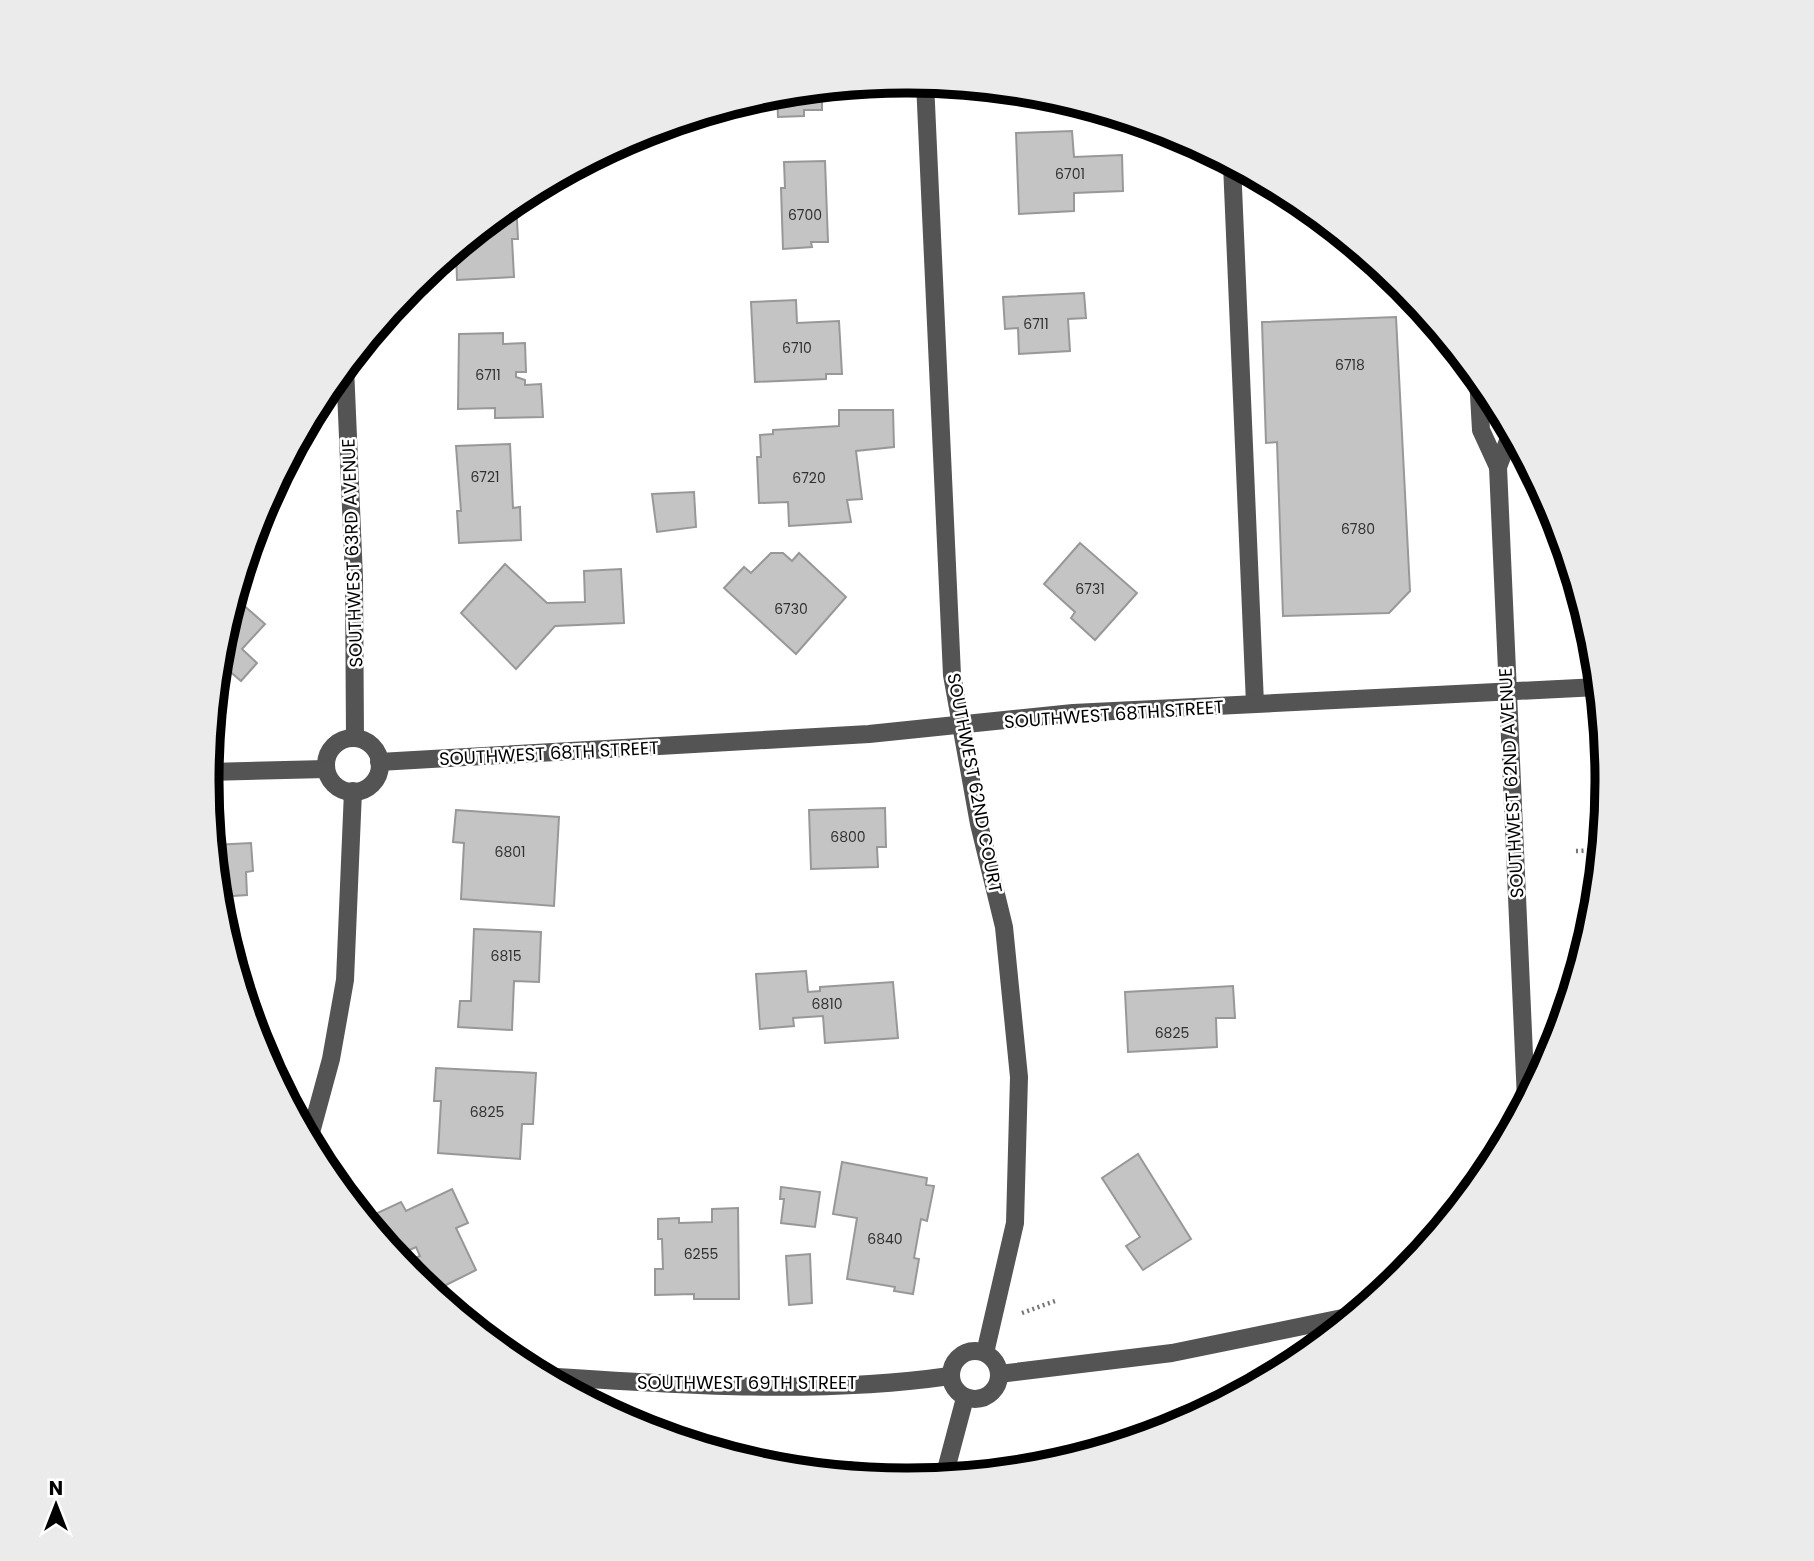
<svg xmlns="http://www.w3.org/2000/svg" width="1814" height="1561" font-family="Poppins,sans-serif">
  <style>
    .building { fill: #c4c4c4; stroke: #989898; stroke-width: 2 }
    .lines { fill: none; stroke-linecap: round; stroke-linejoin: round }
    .path { stroke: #767676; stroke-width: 4.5; stroke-dasharray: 2 3.5; stroke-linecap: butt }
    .minor { stroke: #545454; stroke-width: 18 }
    .labels { text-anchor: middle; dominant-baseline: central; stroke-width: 5; stroke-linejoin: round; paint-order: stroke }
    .number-label { font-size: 14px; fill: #313131 }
    .street-label { font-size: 18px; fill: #000; stroke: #fff }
    .rim { fill: none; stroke: #000; stroke-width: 9 }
  </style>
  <rect width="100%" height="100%" fill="#fff"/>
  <!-- building -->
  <g class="building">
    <path d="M822 89V110H804V116L778 117 777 93Z"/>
    <path d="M1020 92 1044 94 1061 99 1020 101Z"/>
    <path d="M1072 131 1074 157 1122 155 1123 191 1074 193V211L1019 214 1016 133Z"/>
    <path d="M825 161 828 242H811L812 247 783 249 781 188H785L784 162Z"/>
    <path d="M516 201 518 239H512L514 277 457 280 456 250Z"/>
    <path d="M1084 293 1086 318 1068 319 1070 351 1019 354 1018 328 1005 329 1003 297Z"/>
    <path d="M796 300 797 323 839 321 842 374H826V379L755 382 751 302Z"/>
    <path d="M1396 317 1410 591 1389 613 1283 616 1277 442 1266 443 1262 322Z"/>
    <path d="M503 333V344L525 343 526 372H516V377L525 380V385L541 384 543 417 495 418V408L458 409 459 334Z"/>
    <path d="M839 410H893L894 447 856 451 862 499 847 500 851 522 789 526 788 502 759 503 757 457H761L760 435 773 434V430L839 426Z"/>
    <path d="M510 444 513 508 520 507 521 540 459 543 457 511H461L456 446Z"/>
    <path d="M694 492 696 527 657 532 652 494Z"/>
    <path d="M1080 543 1137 593 1095 640 1071 618 1075 612 1044 584Z"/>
    <path d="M771 553H783L792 561 799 553 846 597 796 654 724 588 744 567 751 573Z"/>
    <path d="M505 564 547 603 585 602 584 571 621 569 624 623 555 626 516 669 461 613Z"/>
    <path d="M241 603 265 624 242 649 257 663 241 681 227 669 217 681 221 644 231 609 233 611Z"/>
    <path d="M885 808 886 847H877L878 867 811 869 809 810Z"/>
    <path d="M456 810 559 817 554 906 461 899 464 843 453 842Z"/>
    <path d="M251 843 253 871 246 872 247 895 218 897 213 845Z"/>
    <path d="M474 929 541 932 539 982 514 981 512 1030 458 1027 460 1001H471Z"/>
    <path d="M806 971 808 992 820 991V987L893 982 898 1038 825 1043 823 1016 793 1018 794 1026 760 1029 756 974Z"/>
    <path d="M1233 986 1235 1018H1216L1217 1047 1128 1052 1125 992Z"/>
    <path d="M436 1068 536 1073 533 1124H522L520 1159 438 1153 441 1101H434Z"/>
    <path d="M1138 1154 1191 1239 1143 1270 1126 1246 1140 1237 1102 1178Z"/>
    <path d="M842 1162 927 1178 926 1185 934 1186 927 1221 921 1219 914 1258 919 1259 913 1294 894 1291 895 1287 847 1279 857 1218 833 1214Z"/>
    <path d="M781 1187 820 1192 815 1227 781 1223 784 1199H780Z"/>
    <path d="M452 1189 468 1223 456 1228 476 1270 432 1292 423 1285 411 1260 420 1256 416 1247 396 1256 382 1238 371 1216 401 1202 406 1211Z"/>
    <path d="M738 1208 739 1299H694V1294L655 1295V1269H663L662 1239H658V1219L679 1218V1223L712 1222V1209Z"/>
    <path d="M810 1254 812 1303 789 1305 786 1256Z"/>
    <path d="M852 1462V1475L763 1465Z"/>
  </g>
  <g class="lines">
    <!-- path -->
    <g class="path">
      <path d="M1576 851 1600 850"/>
      <path d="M1022 1313 1055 1301"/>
    </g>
    <!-- minor -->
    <g class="minor">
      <path d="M925 82 952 675 979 824 1004 927 1019 1077 1015 1223 985 1353"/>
      <path d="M1232 164 1255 704"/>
      <path d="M345 367 354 578 355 738"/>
      <path d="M1478 378 1481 430 1498 467 1526 1100"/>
      <path d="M1498 467 1511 433"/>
      <circle cx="353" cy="765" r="27"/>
      <path d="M379 762 869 734 1073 713 1598 687"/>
      <path d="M208 772 326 769"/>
      <path d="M309 1140 331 1059 345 980 353 791"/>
      <circle cx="975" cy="1375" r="24"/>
      <path d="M999 1374 1172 1353 1352 1316"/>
      <path d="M543 1376C678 1385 817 1395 950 1376"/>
      <path d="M944 1477 965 1398"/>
    </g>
  </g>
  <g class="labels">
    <!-- number labels -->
    <g class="number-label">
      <text x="1070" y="174">6701</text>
      <text x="805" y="215">6700</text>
      <text x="1036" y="324">6711</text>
      <text x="797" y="348">6710</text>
      <text x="1350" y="365">6718</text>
      <text x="488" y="375">6711</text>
      <text x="485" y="477">6721</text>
      <text x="809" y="478">6720</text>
      <text x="1358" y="529">6780</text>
      <text x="1090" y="589">6731</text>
      <text x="791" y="609">6730</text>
      <text x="848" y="837">6800</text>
      <text x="510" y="852">6801</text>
      <text x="506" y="956">6815</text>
      <text x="827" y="1004">6810</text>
      <text x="1172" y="1033">6825</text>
      <text x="487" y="1112">6825</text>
      <text x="885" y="1239">6840</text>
      <text x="701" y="1254">6255</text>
    </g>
    <!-- street labels -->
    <g class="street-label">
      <text transform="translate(352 553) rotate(-92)">SOUTHWEST 63RD AVENUE</text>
      <text transform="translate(1114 714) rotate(-4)">SOUTHWEST 68TH STREET</text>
      <text transform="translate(549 753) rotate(-3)">SOUTHWEST 68TH STREET</text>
      <text transform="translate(975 783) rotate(79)">SOUTHWEST 62ND COURT</text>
      <text transform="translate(1511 783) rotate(-93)">SOUTHWEST 62ND AVENUE</text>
      <text x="747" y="1382">SOUTHWEST 69TH STREET</text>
    </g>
  </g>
  <!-- crop -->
  <path d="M0 0H1814V1561H0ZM906 93H908A687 687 0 0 1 1595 780V781A687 687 0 0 1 908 1468H906A687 687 0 0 1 219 781V780A687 687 0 0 1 906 93Z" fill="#ebebeb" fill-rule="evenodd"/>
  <path class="rim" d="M906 93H908A687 687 0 0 1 1595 780V781A687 687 0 0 1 908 1468H906A687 687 0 0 1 219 781V780A687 687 0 0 1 906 93Z"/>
  <!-- north arrow -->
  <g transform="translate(56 1505)" stroke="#ffffff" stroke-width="5" paint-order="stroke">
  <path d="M0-5L12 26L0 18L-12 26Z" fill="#000000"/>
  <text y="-10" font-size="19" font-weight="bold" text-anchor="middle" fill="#000000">N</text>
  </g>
</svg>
